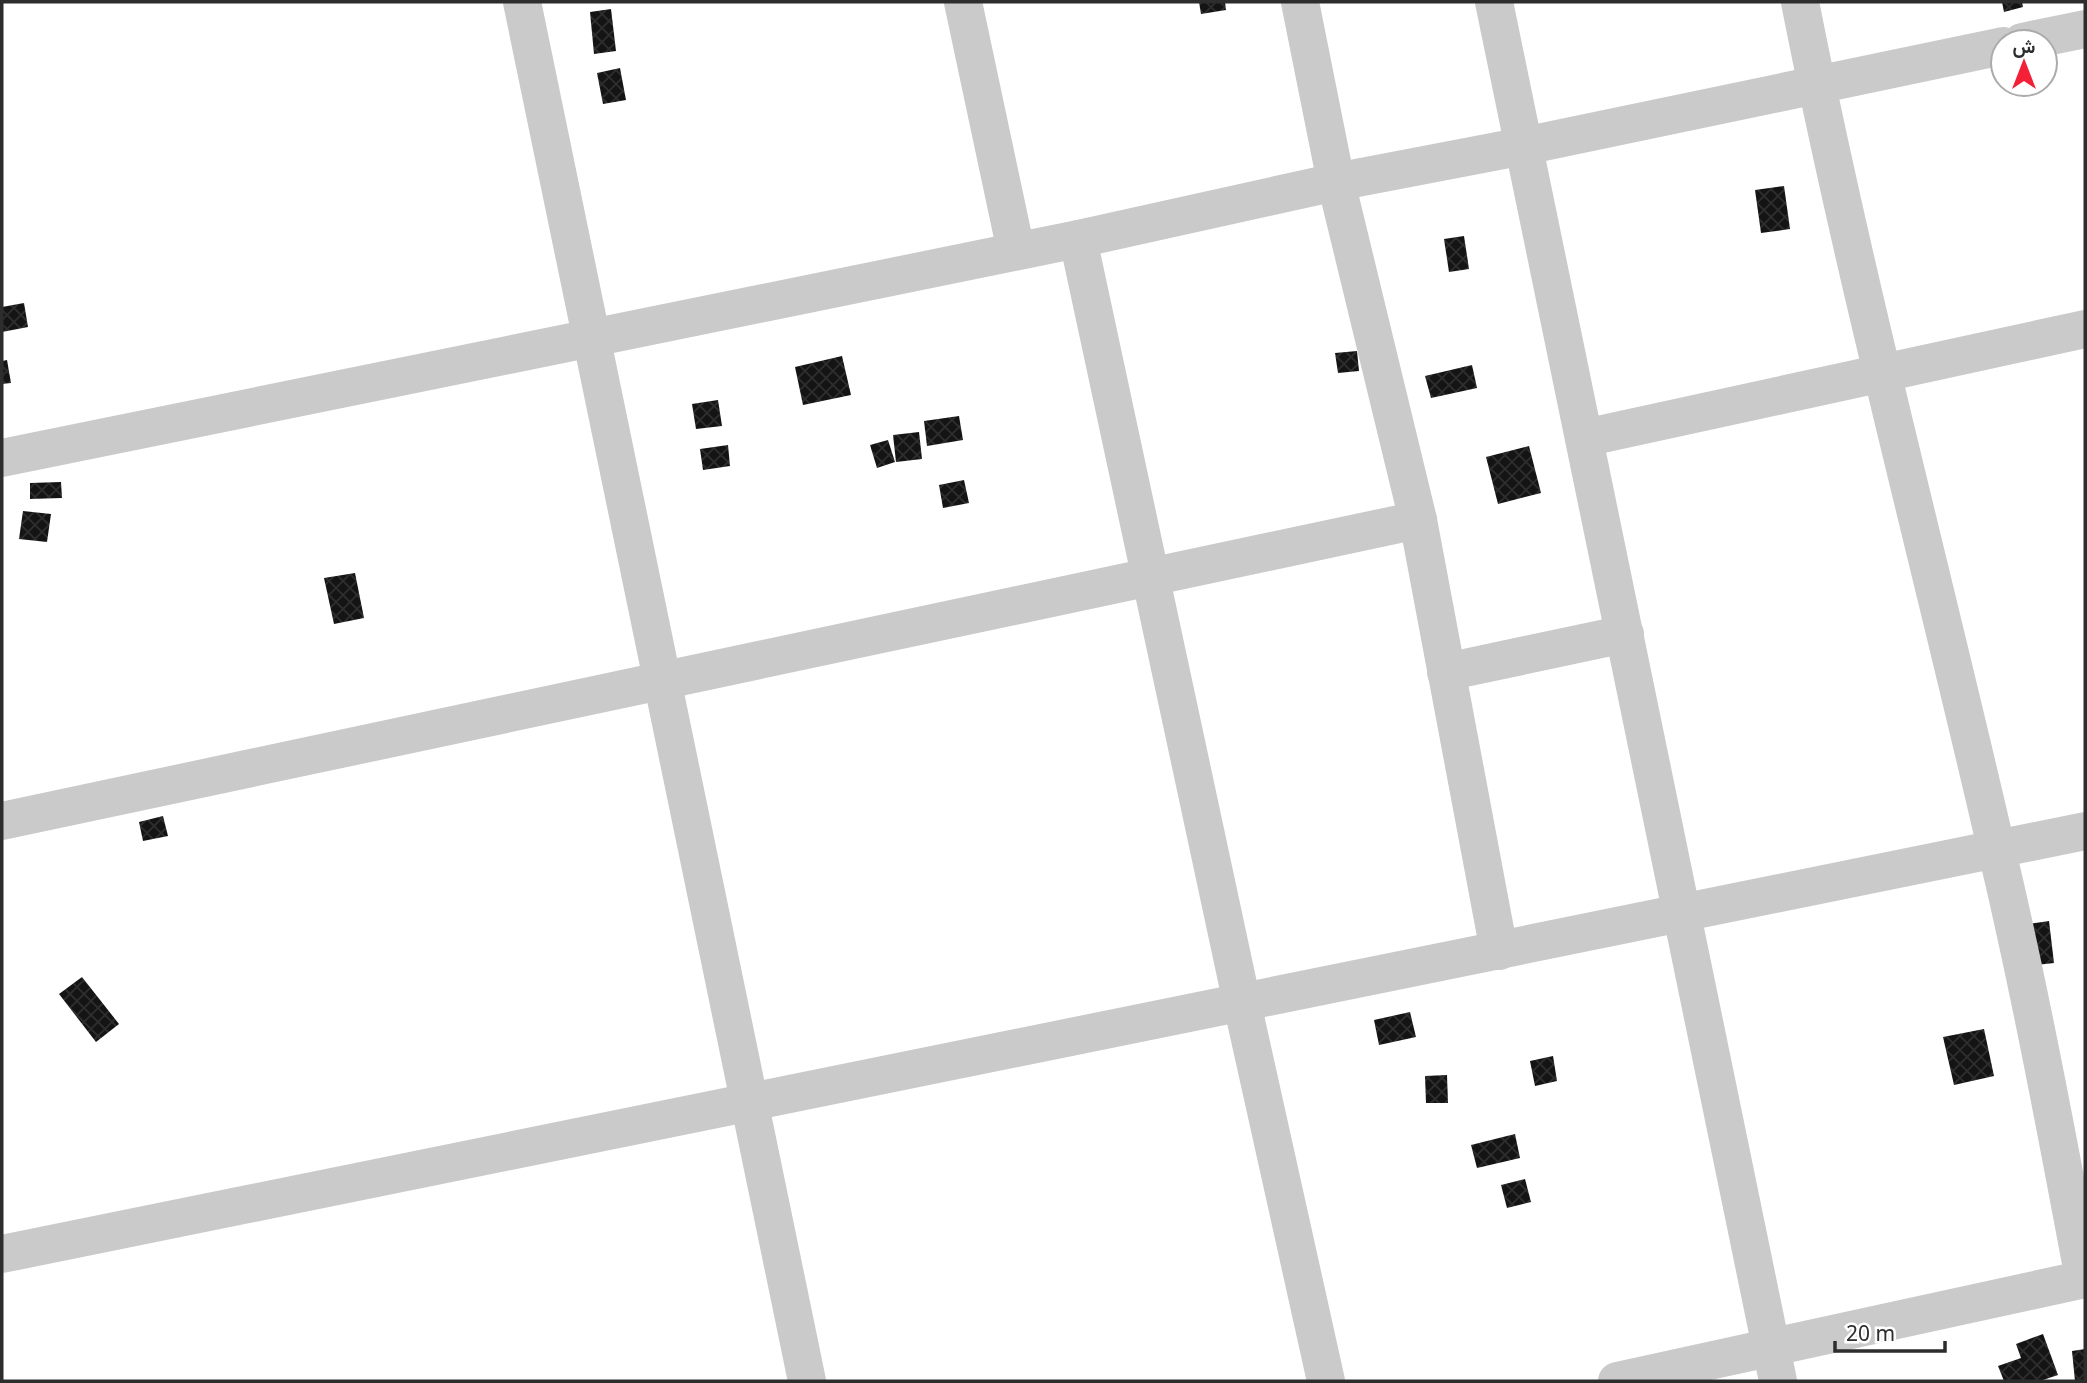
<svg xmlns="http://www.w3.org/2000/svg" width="2087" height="1383" font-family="'Noto Sans',Vazirmatn,sans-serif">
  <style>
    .building { fill: url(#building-cross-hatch) }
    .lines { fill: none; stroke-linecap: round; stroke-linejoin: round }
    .minor { stroke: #cacaca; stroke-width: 38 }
  </style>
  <defs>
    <pattern id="building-cross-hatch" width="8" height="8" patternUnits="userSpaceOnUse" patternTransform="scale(1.75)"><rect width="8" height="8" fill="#141414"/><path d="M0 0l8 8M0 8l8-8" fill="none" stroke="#2e2e2e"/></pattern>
  </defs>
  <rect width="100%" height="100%" fill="#fff"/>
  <!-- building -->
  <g class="building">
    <path d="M1199 2H1225L1226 10 1201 14Z"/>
    <path d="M2002 2H2022L2023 7 2004 12Z"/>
    <path d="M611 9 616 51 594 54 590 12Z"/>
    <path d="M620 68 626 100 603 104 597 73Z"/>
    <path d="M1784 186 1790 229 1761 233 1755 190Z"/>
    <path d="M1464 236 1469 269 1449 272 1444 239Z"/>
    <path d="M24 303 28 327 2 332V307Z"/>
    <path d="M1357 351 1359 371 1338 373 1335 353Z"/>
    <path d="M842 356 851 395 803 405 795 367Z"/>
    <path d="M7 360 11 383 2 384V361Z"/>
    <path d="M1472 365 1477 388 1431 398 1425 376Z"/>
    <path d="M718 400 722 426 696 429 692 404Z"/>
    <path d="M959 416 963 440 927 446 924 421Z"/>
    <path d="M919 432 922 459 896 462 893 435Z"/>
    <path d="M888 440 895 462 877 468 870 445Z"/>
    <path d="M728 445 730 466 703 470 700 449Z"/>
    <path d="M1529 446 1541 493 1498 504 1486 457Z"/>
    <path d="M964 480 969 503 943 508 939 485Z"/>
    <path d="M61 482 62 498 30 499V483Z"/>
    <path d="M23 511 51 514 47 542 19 539Z"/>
    <path d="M355 573 364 618 334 624 324 578Z"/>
    <path d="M163 816 168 836 143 841 139 822Z"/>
    <path d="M2049 921 2054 963 2027 966 2022 925Z"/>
    <path d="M82 977 119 1024 96 1042 59 994Z"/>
    <path d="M1410 1012 1416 1037 1379 1045 1374 1020Z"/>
    <path d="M1984 1029 1994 1076 1954 1085 1943 1037Z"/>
    <path d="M1553 1056 1557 1081 1535 1086 1530 1061Z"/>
    <path d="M1447 1075 1448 1103H1426L1425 1076Z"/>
    <path d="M1515 1134 1520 1158 1477 1168 1471 1145Z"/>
    <path d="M1525 1179 1531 1202 1507 1208 1501 1185Z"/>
    <path d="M2043 1334 2058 1375 2040 1381H2004L1998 1366 2021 1358 2016 1344Z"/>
    <path d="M2085 1349V1381H2075L2072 1351Z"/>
  </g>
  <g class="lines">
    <!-- minor -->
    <g class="minor">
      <path d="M522 2 807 1381"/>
      <path d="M963 2 1016 251"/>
      <path d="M1300 2 1336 182 1418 520 1499 951"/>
      <path d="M1494 2 1778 1381"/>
      <path d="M1800 2C1856 286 1931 565 1996 847 2030 990 2057 1135 2084 1279"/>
      <path d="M2022 42 2085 29"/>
      <path d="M1078 239 1242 1003 1326 1381"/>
      <path d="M1584 438 2085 329"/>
      <path d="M2 458 1078 239 1336 182 1524 146 2003 46"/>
      <path d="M1446 672 1625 634"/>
      <path d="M2 821 1418 520"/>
      <path d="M2 1254 2085 831"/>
      <path d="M1617 1381 2085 1279"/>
    </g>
  </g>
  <!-- border -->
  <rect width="2087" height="1383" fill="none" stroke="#2d2d2d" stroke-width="7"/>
  <!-- north arrow -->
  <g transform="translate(2024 63)"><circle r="33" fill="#ffffff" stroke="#ababab" stroke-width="2"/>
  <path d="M0-5L12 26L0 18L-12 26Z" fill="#f32038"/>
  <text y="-10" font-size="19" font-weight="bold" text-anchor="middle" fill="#2d2d2d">ش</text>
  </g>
  <!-- scale -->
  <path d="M1835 1341v10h110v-10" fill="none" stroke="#2d2d2d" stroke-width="3.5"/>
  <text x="1846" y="1341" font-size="21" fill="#2d2d2d" stroke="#ffffff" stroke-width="5" paint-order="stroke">20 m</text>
</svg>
